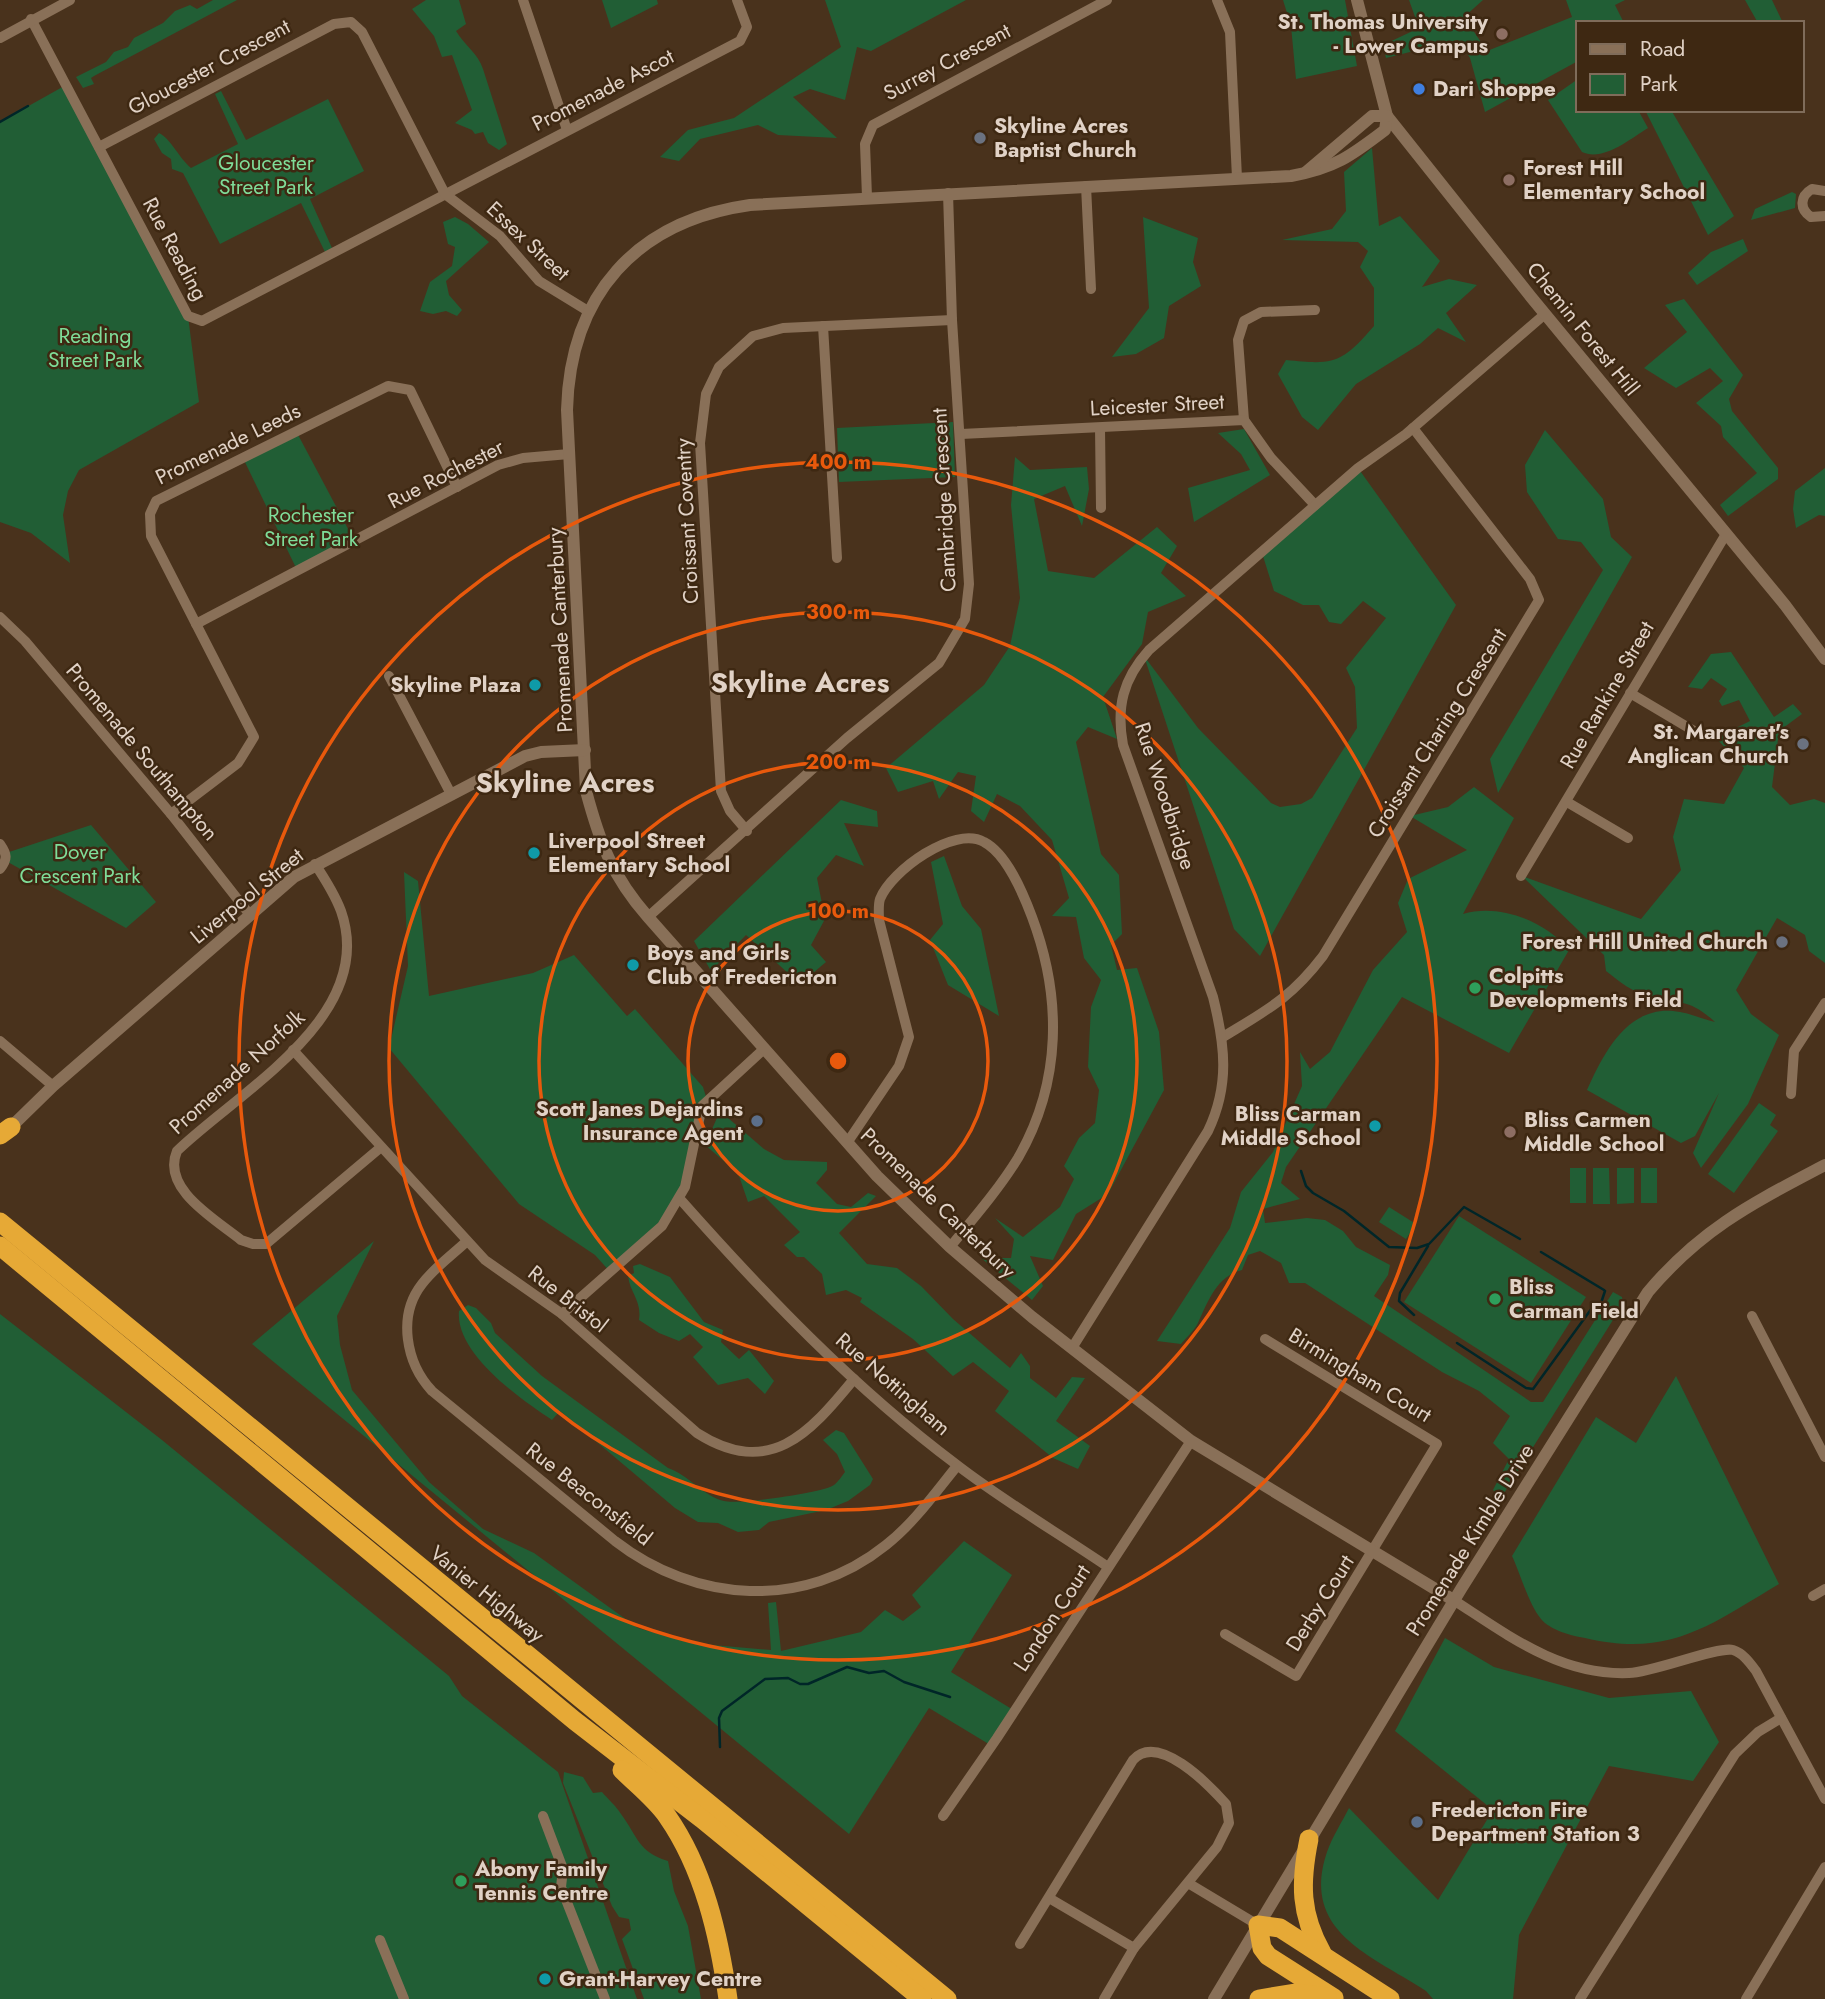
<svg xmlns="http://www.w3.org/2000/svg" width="1825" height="1999" font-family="Jost,sans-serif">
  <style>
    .green { fill: #215e35 }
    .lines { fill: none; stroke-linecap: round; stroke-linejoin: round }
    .stream { stroke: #002628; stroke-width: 2.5 }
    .minor { stroke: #897058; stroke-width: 10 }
    .tertiary { stroke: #897058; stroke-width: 12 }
    .motorway { stroke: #e6a936; stroke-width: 19 }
    .ring { fill: none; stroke: #e8590c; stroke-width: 3.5 }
    .education-dot { fill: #8d6e63; stroke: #3e2812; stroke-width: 2.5 }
    .shop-dot { fill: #3f7fe0; stroke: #3e2812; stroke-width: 2.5 }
    .worship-dot { fill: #6b7280; stroke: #3e2812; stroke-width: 2.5 }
    .culture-dot { fill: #0f9aa8; stroke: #3e2812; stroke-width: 2.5 }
    .leisure-dot { fill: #2e9e5b; stroke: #3e2812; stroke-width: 2.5 }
    .service-dot { fill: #5c6f8a; stroke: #3e2812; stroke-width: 2.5 }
    .labels { text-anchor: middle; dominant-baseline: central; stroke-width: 5; stroke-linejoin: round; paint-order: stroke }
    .poi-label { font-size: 21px; font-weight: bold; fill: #e1d2c6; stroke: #3e2812; text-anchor: start }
    .street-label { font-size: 21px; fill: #e1d2c6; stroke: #3e2812 }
    .park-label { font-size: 21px; fill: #7fdd99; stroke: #3e2812 }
    .district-label { font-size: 28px; font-weight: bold; fill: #e1d2c6; stroke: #3e2812 }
    .centre { fill: #e8590c; stroke: #3e2812; stroke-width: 3.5 }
    .ring-label { font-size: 21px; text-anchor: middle; font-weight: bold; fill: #e8590c; stroke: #3e2812; stroke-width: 5; stroke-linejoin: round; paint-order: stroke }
  </style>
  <rect width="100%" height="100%" fill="#49321c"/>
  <!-- green -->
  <g class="green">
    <path d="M213 0H237L94 76 91 78 94 84 83 88 76 77 106 62 114 52 128 47 134 38 163 23 175 11 190 5 197 9Z"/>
    <path d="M426 0H459L466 24 456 31C465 46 478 53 483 69L507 144 499 150 488 143 483 132 475 134 472 130 455 123 472 110 452 55 442 57 434 36 412 9Z"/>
    <path d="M602 0H657L658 4 611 28Z"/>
    <path d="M825 0H966L871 51 857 47 845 100 810 89 793 97 837 138 778 135 758 125 700 139 679 161 660 157 688 130 734 118 841 47Z"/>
    <path d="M1283 0H1345L1357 66 1296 79 1291 26Z"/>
    <path d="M1409 0H1483L1464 17 1487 51 1572 17 1566 0H1625L1615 5 1624 23H1578V61L1485 112 1470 58 1458 40 1386 58 1383 45 1419 28Z"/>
    <path d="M1745 0H1772L1783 23H1758Z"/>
    <path d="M1578 79V110H1638L1648 128C1630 139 1603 162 1582 152L1548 100Z"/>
    <path d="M66 85 188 316 199 402 79 470 68 491 63 515 70 563 31 533 0 522V122Z"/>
    <path d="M221 91 246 140 328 99 364 171 310 199 332 248 325 252 301 203 220 244 183 173 172 169 171 159 162 153 154 139 159 133C171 139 179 158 191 168L238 144 215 94Z"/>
    <path d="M1645 110H1671L1734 216 1708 235Z"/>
    <path d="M1372 148 1379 226 1400 216 1440 261 1422 287 1449 279 1477 285 1446 313 1466 342 1438 328 1420 344 1356 384 1318 430 1302 417 1278 374 1286 360C1334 365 1341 364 1374 326V288L1360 267 1368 251 1358 242 1282 240 1332 229 1346 211 1344 172Z"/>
    <path d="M1792 192 1796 194 1795 208 1751 220 1755 209Z"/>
    <path d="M455 217 468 224 489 242 446 281 449 295 462 310 457 316 446 311 433 314 420 311 430 282 452 266 455 247 448 244 443 222Z"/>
    <path d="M1143 217 1198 238 1193 262 1201 286 1169 306 1164 338 1136 354 1112 357 1149 308Z"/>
    <path d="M1743 239 1748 251 1697 285 1688 273 1711 252Z"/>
    <path d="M1684 299 1743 375 1729 399 1732 411 1778 468V479L1728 516 1720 505 1757 473 1723 437 1721 426 1696 403 1723 381 1710 368 1676 388 1644 368 1687 332 1665 305Z"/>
    <path d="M953 422 955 477 839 482 837 428Z"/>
    <path d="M1244 429 1270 475 1194 522 1188 488 1250 470 1241 454 1218 433Z"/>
    <path d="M1545 430 1603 499 1611 537 1632 557 1498 793 1490 759 1603 570 1581 542 1558 539 1527 492 1525 465Z"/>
    <path d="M296 431 355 542 298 572 243 458Z"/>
    <path d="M1015 457 1030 470 1087 467 1089 489 1082 526 1065 486 1034 499 1048 571 1094 578 1157 527 1177 546 1161 573 1186 596 1148 612 1142 644 1103 697 1117 739 1088 727 1076 742 1101 854 1119 875 1122 934 1111 945 1117 970 1137 968 1159 1032 1164 1090 1108 1194 1076 1214 1053 1260 1030 1256 1043 1286 1032 1300 981 1258H1011L1014 1239 995 1218 1023 1237 1060 1207 1074 1179 1064 1166 1079 1138 1095 1123 1099 1090 1088 1067 1091 1007 1101 980 1084 958 1076 917 1052 916 1069 898 1052 840 1020 806 997 794 984 822 971 811 976 776 958 772 939 799 933 781 898 792 886 768 984 685 1010 646 1020 598 1011 505Z"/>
    <path d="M1358 468 1456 605 1260 956 1234 929 1144 656 1198 728 1271 803 1280 807 1301 804 1312 798 1357 728 1355 687 1346 668 1386 618 1363 601 1341 624 1329 622 1319 605H1303L1274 591 1262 553Z"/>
    <path d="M1825 468V516L1819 515 1796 528 1793 509 1795 491Z"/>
    <path d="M1731 652 1774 717 1793 704 1802 714 1779 731 1772 787 1790 805 1814 799 1825 803V963L1809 951 1805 935 1777 918 1736 990 1751 1014 1779 1035 1748 1104 1701 1168 1693 1153 1719 1093 1695 1136 1681 1143 1587 1090C1603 1055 1626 1007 1673 1011 1687 1012 1702 1019 1715 1022 1689 998 1681 1005 1649 996 1632 992 1620 982 1606 971L1604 955 1522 876 1641 919 1681 870 1673 837 1684 799 1724 804 1744 768 1716 738 1750 721 1739 700 1722 706 1719 701 1727 689 1711 678 1702 689 1688 687 1711 654Z"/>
    <path d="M1474 787 1514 818 1463 914C1499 903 1545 921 1569 950L1509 1053 1402 997 1286 1167 1281 1183 1300 1199 1263 1209 1265 1223 1307 1218 1325 1220 1343 1231 1356 1247 1390 1265 1388 1275 1374 1296 1531 1402H1543L1613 1292 1622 1297 1623 1304 1501 1498 1493 1490 1509 1459 1493 1443 1510 1416 1479 1391 1442 1372 1305 1283H1289L1281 1263 1260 1251 1248 1255 1242 1270C1217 1276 1208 1301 1198 1323 1194 1331 1186 1338 1181 1344L1157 1341 1230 1228 1241 1192 1273 1152 1302 1086 1300 1052 1310 1069 1330 1052 1373 970 1407 932 1398 903 1408 879 1467 850 1410 816 1448 807Z"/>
    <path d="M841 800 877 811 878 827 844 823 864 866 836 855 817 878 825 919 811 945 826 962 800 984 746 935 711 971 694 941Z"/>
    <path d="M91 825 156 902 126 928 6 861V853Z"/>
    <path d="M944 856 962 906 981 929 999 1016 948 985 930 940 943 924 931 862Z"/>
    <path d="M404 872 418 881 429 996 533 973 574 955 627 1016 635 1009 703 1087 707 1100 680 1199 612 1274 595 1255 519 1204 389 1048 408 966Z"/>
    <path d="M1759 1103 1776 1115 1770 1125 1778 1131 1734 1193 1708 1174Z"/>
    <path d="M720 1111 764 1149 784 1160 827 1162V1170L816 1183 837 1204 851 1207 868 1193 876 1196 839 1233 867 1264 897 1268 921 1286 953 1319 1010 1368 1021 1353 1030 1366V1378L1056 1398 1072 1377 1085 1378 1056 1421 1090 1446 1078 1469 1053 1458 995 1411 1009 1391 973 1362 953 1376 913 1339 860 1302 862 1298 846 1290 826 1295 822 1274 804 1257H797L784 1245 800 1232 764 1196 748 1202 738 1173 705 1145Z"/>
    <rect x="1570" y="1168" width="16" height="35"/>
    <path d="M1593 1168H1609L1610 1204H1593Z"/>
    <path d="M1617 1168H1634V1203L1617 1204Z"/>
    <rect x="1641" y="1168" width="16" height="35"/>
    <path d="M1389 1207 1416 1224 1406 1239 1379 1222Z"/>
    <path d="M1459 1216 1586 1297 1531 1383 1404 1302Z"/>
    <path d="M374 1241 337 1316 340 1345 352 1390 429 1482 483 1529 534 1553 638 1628 690 1643 771 1650 768 1603 776 1602 781 1651 861 1632 885 1610 903 1621 921 1607 912 1595 964 1541 1012 1575 951 1672 1015 1711 992 1746 929 1708 849 1834 252 1344Z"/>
    <path d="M640 1264 670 1277 704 1322 723 1330 721 1342 739 1359 749 1350 774 1381 765 1394 748 1378 718 1385 693 1357 703 1347 690 1334 679 1341 659 1333 639 1320C642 1301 630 1293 628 1276L634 1273 633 1266Z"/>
    <path d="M468 1305 476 1308 491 1323 495 1333 542 1376 668 1468C689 1475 703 1496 724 1501 739 1505 826 1492 834 1485 838 1482 842 1476 845 1472L837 1454 823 1440 836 1430 844 1433 873 1479 870 1485 848 1501 826 1510 769 1522 759 1530 738 1532 718 1523 698 1522 675 1508 560 1411 552 1420C520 1399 455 1353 459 1311Z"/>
    <path d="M0 1314 162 1440 449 1676 462 1696 558 1772 637 1999H0Z"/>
    <path d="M1676 1376 1779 1584C1710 1625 1670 1658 1585 1638 1572 1636 1550 1630 1541 1619 1529 1605 1520 1573 1512 1556L1596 1417 1636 1443Z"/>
    <path d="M1445 1638 1494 1667 1609 1698 1691 1691 1719 1742 1693 1781 1609 1766 1519 1935 1513 1999H1433L1426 1991C1371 1955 1300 1932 1327 1852 1332 1837 1342 1822 1349 1808L1438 1900 1493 1810 1395 1731Z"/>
    <path d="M564 1772 583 1777 593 1793 602 1792C608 1799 616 1806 621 1814 638 1837 638 1852 668 1861L674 1891 688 1926 701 1999H644L622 1939 631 1930 629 1919 619 1917 612 1906 563 1783Z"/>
  </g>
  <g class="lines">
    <!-- stream -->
    <g class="stream">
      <path d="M0 122 28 106"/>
      <path d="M1301 1171 1306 1186 1313 1193 1344 1211 1389 1247 1417 1248 1429 1244 1464 1207 1520 1239"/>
      <path d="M1541 1252 1604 1290"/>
      <path d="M1414 1315 1399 1301 1400 1293 1428 1246"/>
      <path d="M1457 1343 1526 1388 1533 1389 1592 1308 1601 1303 1605 1291"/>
      <path d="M720 1747 719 1718 722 1711 765 1679 788 1678 800 1684H808L847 1667 869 1673 884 1671 904 1682 950 1697"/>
    </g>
    <!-- minor -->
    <g class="minor">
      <path d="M523 0 567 130"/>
      <path d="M1217 0 1230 32 1237 178"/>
      <path d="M31 19 188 316 202 321 740 41 747 27 737 0"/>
      <path d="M0 38 70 0"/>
      <path d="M99 147 334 24 351 22 362 32 445 194 500 236 539 281 588 311"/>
      <path d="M1086 186 1091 289"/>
      <path d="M1825 191 1812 189C1800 196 1799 209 1811 217L1825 216"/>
      <path d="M867 197 865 144 873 125 1107 0"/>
      <path d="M823 326 837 558"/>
      <path d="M1244 420 1238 340 1244 321 1261 312 1315 310"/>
      <path d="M1100 428 1101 508"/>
      <path d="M961 434 1244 420 1271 458 1315 505"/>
      <path d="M0 617 25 641 171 814 250 915"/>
      <path d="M196 624 498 465 523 458 569 454"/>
      <path d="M389 676 451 794"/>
      <path d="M1630 693 1694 731"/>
      <path d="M1567 802 1628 838"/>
      <path d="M171 814 238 763 254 737 151 536 150 514 156 501 388 386 410 390 457 487"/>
      <path d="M747 831 730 811 721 791 700 443 706 394 719 367 753 336 783 328 952 320"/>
      <path d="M0 844C7 854 8 859 0 869"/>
      <path d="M315 864C325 879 335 895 341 911 378 1016 239 1091 177 1151 161 1189 215 1219 241 1240L253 1244H266L380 1148"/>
      <path d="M1521 876 1726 534"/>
      <path d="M648 917 847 738 939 663 965 619 969 584 952 320 948 193"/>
      <path d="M1223 1037C1267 1010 1291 998 1323 956L1539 600 1530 579 1413 428"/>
      <path d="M0 1041 53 1086"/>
      <path d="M293 1050 485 1260 562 1314 697 1433C769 1479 809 1434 854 1379"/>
      <path d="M1791 1094 1794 1051 1825 1003"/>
      <path d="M847 1143 899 1066 909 1037 879 920C879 914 878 905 880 899 891 871 954 825 984 842 1007 854 1023 893 1032 917 1062 997 1062 1082 1018 1158 999 1189 973 1219 950 1247"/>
      <path d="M680 1199C765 1295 854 1388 957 1465 1005 1502 1058 1533 1108 1567"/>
      <path d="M466 1242C452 1255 434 1268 422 1284 397 1316 406 1363 432 1391L615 1541C695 1603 804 1611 886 1545 914 1523 935 1493 957 1466"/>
      <path d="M562 1314 662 1226 685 1187 702 1106 764 1049"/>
      <path d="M1752 1316 1825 1457"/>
      <path d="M1072 1348 1208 1131C1230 1085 1225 1045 1213 997L1123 745C1116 707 1123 679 1149 650L1358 468 1406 434 1545 314"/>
      <path d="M1813 1596 1825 1589"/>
      <path d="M1455 1601C1509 1636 1561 1676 1629 1673 1655 1672 1717 1646 1733 1650 1743 1653 1750 1663 1756 1671L1825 1799"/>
      <path d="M1225 1634 1296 1676 1437 1444 1265 1339"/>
      <path d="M543 1816 563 1869 561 1887 605 1999"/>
      <path d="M943 1816 997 1738 1191 1441"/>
      <path d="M1188 1883 1258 1925"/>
      <path d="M380 1940 404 1999"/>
      <path d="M1020 1944 1133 1760C1158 1732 1208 1784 1226 1804L1229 1823 1217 1847 1134 1948 1049 1898"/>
      <path d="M1104 1999 1134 1948"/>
      <path d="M1580 1999 1735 1754 1758 1732 1781 1718"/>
      <path d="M1746 1999 1825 1867"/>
    </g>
    <!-- tertiary -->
    <g class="tertiary">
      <path d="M1357 0 1387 116 1531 297 1785 605 1825 659"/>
      <path d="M1387 116 1385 130C1351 156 1335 168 1291 176L750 205C636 221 570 295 567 410L586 791C600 843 612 876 648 917L877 1176 950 1247 1032 1317 1191 1441 1455 1601"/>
      <path d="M1306 172 1372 116H1387"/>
      <path d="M11 1127 53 1086 294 877 525 756 541 752 585 750"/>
      <path d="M1214 1999 1461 1589 1648 1292C1702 1228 1753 1203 1825 1165"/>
    </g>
    <!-- motorway -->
    <g class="motorway">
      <path d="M0 1135 11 1127"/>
      <path d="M0 1222 947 1999"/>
      <path d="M0 1246 575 1721 702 1819 922 1999"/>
      <path d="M622 1770C637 1785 655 1799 667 1816 704 1869 719 1936 728 1999"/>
      <path d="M1309 1839C1300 1883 1300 1914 1322 1953"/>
      <path d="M1334 1998 1268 1956 1262 1948 1258 1925 1280 1928 1390 1999"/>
      <path d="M1259 1999 1295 1993 1327 1997"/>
    </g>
  </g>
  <!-- distance rings -->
  <g class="ring">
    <circle cx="838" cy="1061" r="150"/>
    <circle cx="838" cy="1061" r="299"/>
    <circle cx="838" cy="1061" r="449"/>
    <circle cx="838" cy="1061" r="599"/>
  </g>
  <!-- markers -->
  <g class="education-dot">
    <circle cx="1502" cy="34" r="7"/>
    <circle cx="1509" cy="180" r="7"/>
    <circle cx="1510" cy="1132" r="7"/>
  </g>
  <circle class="shop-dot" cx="1419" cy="89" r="7"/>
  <g class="worship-dot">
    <circle cx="980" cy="138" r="7"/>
    <circle cx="1803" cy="744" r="7"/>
    <circle cx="1782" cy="942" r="7"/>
  </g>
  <g class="culture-dot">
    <circle cx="535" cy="685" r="7"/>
    <circle cx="534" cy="853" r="7"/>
    <circle cx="633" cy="965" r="7"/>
    <circle cx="1375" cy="1126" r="7"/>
    <circle cx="545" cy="1979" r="7"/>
  </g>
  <g class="leisure-dot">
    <circle cx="1475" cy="988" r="7"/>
    <circle cx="1495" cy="1299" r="7"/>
    <circle cx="461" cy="1881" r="7"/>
  </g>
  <g class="service-dot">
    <circle cx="757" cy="1121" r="7"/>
    <circle cx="1417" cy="1822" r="7"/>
  </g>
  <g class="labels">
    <!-- poi labels -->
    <g class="poi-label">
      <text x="1488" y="22" text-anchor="end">St. Thomas University<tspan x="1488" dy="24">- Lower Campus</tspan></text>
      <text x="1433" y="89">Dari Shoppe</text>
      <text x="994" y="126">Skyline Acres<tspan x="994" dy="24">Baptist Church</tspan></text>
      <text x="1523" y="168">Forest Hill<tspan x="1523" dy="24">Elementary School</tspan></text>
      <text x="521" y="685" text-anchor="end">Skyline Plaza</text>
      <text x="1789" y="732" text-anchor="end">St. Margaret's<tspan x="1789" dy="24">Anglican Church</tspan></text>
      <text x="548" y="841">Liverpool Street<tspan x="548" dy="24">Elementary School</tspan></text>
      <text x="1768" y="942" text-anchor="end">Forest Hill United Church</text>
      <text x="647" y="953">Boys and Girls<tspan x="647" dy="24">Club of Fredericton</tspan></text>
      <text x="1489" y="976">Colpitts<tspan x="1489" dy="24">Developments Field</tspan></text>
      <text x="743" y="1109" text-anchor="end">Scott Janes Dejardins<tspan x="743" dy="24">Insurance Agent</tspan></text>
      <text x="1361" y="1114" text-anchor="end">Bliss Carman<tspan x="1361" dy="24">Middle School</tspan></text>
      <text x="1524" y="1120">Bliss Carmen<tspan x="1524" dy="24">Middle School</tspan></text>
      <text x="1509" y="1287">Bliss<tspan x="1509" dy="24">Carman Field</tspan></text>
      <text x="1431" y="1810">Fredericton Fire<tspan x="1431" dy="24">Department Station 3</tspan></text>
      <text x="475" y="1869">Abony Family<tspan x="475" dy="24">Tennis Centre</tspan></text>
      <text x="559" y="1979">Grant-Harvey Centre</text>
    </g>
    <!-- street labels -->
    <g class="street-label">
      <text transform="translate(947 62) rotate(-28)">Surrey Crescent</text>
      <text transform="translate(209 67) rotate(-28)">Gloucester Crescent</text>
      <text transform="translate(603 90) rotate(-27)">Promenade Ascot</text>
      <text transform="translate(528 241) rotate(43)">Essex Street</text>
      <text transform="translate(175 249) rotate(62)">Rue Reading</text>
      <text transform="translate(1583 329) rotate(51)">Chemin Forest Hill</text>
      <text transform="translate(1157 405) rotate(-3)">Leicester Street</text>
      <text transform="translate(228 444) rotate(-26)">Promenade Leeds</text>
      <text transform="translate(446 474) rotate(-27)">Rue Rochester</text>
      <text transform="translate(944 500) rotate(-93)">Cambridge Crescent</text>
      <text transform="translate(687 521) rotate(-93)">Croissant Coventry</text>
      <text transform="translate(560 630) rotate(-93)">Promenade Canterbury</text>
      <text transform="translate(1607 695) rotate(-60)">Rue Rankine Street</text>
      <text transform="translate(1437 733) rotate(-58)">Croissant Charing Crescent</text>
      <text transform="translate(142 752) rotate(50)">Promenade Southampton</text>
      <text transform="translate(1165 796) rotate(72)">Rue Woodbridge</text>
      <text transform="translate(247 896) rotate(-39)">Liverpool Street</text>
      <text transform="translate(237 1072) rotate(-42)">Promenade Norfolk</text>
      <text transform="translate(938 1203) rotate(44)">Promenade Canterbury</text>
      <text transform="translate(568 1299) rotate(38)">Rue Bristol</text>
      <text transform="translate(1360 1375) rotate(31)">Birmingham Court</text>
      <text transform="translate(893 1384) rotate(41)">Rue Nottingham</text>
      <text transform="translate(589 1494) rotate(38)">Rue Beaconsfield</text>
      <text transform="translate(1470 1540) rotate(-58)">Promenade Kimble Drive</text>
      <text transform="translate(487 1594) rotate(39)">Vanier Highway</text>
      <text transform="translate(1320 1603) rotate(-58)">Derby Court</text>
      <text transform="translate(1052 1618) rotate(-57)">London Court</text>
    </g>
    <!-- park labels -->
    <g class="park-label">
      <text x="266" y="163">Gloucester<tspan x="266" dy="24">Street Park</tspan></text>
      <text x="95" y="336">Reading<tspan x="95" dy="24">Street Park</tspan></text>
      <text x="311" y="515">Rochester<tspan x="311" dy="24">Street Park</tspan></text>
      <text x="80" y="852">Dover<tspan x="80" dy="24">Crescent Park</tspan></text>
    </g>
    <!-- district labels -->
    <g class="district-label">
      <text x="800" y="682">Skyline Acres</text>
      <text x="565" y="782">Skyline Acres</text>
    </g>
  </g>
  <circle cx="838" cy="1061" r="10" class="centre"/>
  <g class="ring-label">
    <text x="838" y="469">400 m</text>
    <text x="838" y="619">300 m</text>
    <text x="838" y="769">200 m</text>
    <text x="838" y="918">100 m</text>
  </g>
  <!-- legend -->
  <rect x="1576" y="21" width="228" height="91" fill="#3e2812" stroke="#7f6c5a" stroke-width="2"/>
  <rect x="1590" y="44" width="35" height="10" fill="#897058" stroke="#7f6c5a" stroke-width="2"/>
  <text x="1640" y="56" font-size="21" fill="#e1d2c6">Road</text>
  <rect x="1590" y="74" width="35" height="21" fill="#215e35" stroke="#7f6c5a" stroke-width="2"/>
  <text x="1640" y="91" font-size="21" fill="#e1d2c6">Park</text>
</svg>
